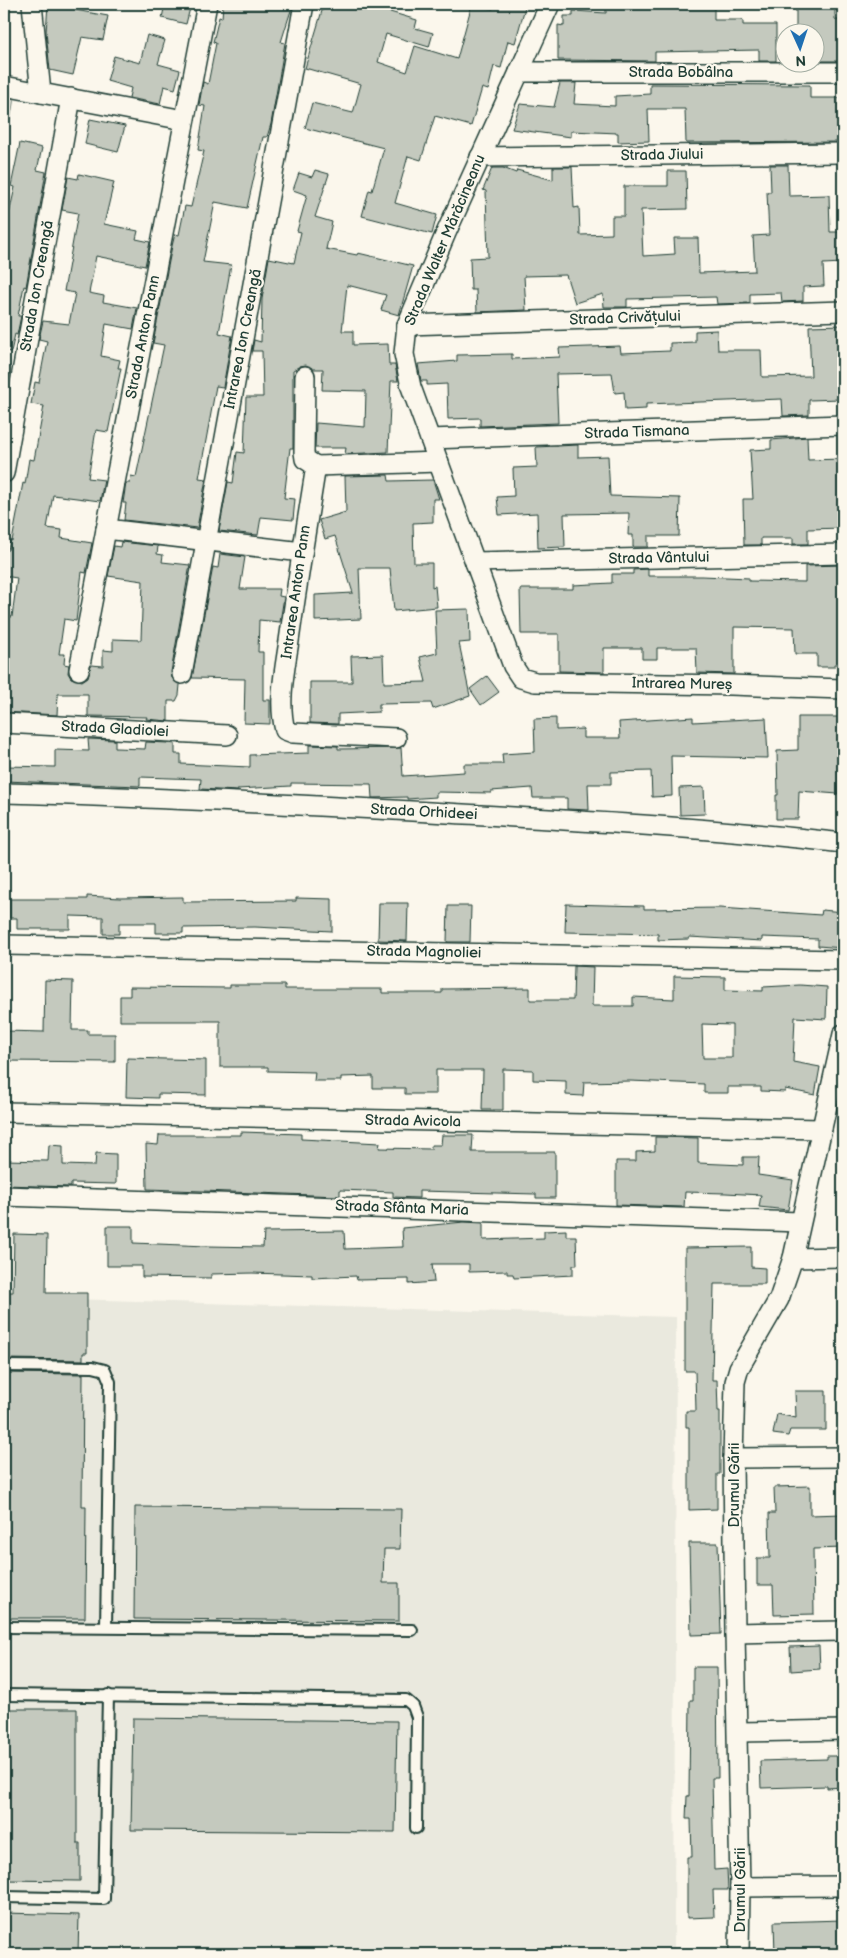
<svg xmlns="http://www.w3.org/2000/svg" width="847" height="1958" font-family="'Balsamiq Sans',sans-serif">
  <style>
    .built { fill: #eae9de }
    .green { fill: #dbdcd1; stroke: #7d8c82 }
    .building { fill: #c4c9be; stroke: #1f3d34; fill-rule: evenodd }
    .lines { fill: none; stroke-linecap: round; stroke-linejoin: round }
    .service-casing { stroke: #1f3d34; stroke-width: 14 }
    .minor-casing { stroke: #1f3d34; stroke-width: 22 }
    .service { stroke: #fbf7ec; stroke-width: 10 }
    .minor { stroke: #fbf7ec; stroke-width: 19 }
    .labels { text-anchor: middle; dominant-baseline: central; stroke-width: 4.5; stroke-linejoin: round; paint-order: stroke }
    .street-label { font-size: 15px; fill: #1f3d34; stroke: #fbf7ec }
  </style>
  <rect width="100%" height="100%" fill="#fbf7ec"/>
  <filter id="ink" filterUnits="userSpaceOnUse"><feTurbulence type="fractalNoise" baseFrequency=".02" numOctaves="2"/><feDisplacementMap in="SourceGraphic" scale="10" xChannelSelector="R" yChannelSelector="G"/><feConvolveMatrix kernelMatrix="1 2 1 2 8 2 1 2 1" color-interpolation-filters="sRGB"/></filter>
  <g filter="url(#ink)">
    <!-- built -->
    <path class="built" d="M4 1297 676 1317 674 1954H4Z"/>
    <!-- green -->
    <path class="green" d="M4 97 14 98 4 157Z"/>
    <!-- building -->
    <g class="building">
      <path d="M48 4H76L75 10 108 16 103 40 82 37 73 75 50 70 46 32Z"/>
      <path d="M165 4H191L186 24 162 18Z"/>
      <path d="M223 4H293L281 42 285 43 271 124 267 137H263L247 208 215 202 203 262 231 265 219 333 232 336 223 387 216 386 199 478 206 479 197 528 124 520 126 503H123L126 483H130L131 476 136 477 164 345 153 343 172 246 175 234 179 235 185 206 191 207 204 151 198 150 205 106 199 105 203 82 208 84 216 43 213 42 219 17 222 18Z"/>
      <path d="M324 4H363L417 20 415 28 433 33 429 47 386 34 378 62 407 72 415 46 457 59 472 4 493 9 494 4H526L515 43 508 41 501 68 494 66 488 90 482 88 471 126 435 116 421 160 408 156 395 203 437 215 432 234 362 216 369 190 372 191 384 148 305 128 312 103 353 113 361 84 305 68Z"/>
      <path d="M606 4H714V20H743V25H776V61H759V50L655 52V61L558 60V25L564 26V16H573V11L606 13Z"/>
      <path d="M796 4H835V20H843L841 61H814V32H796Z"/>
      <path d="M147 35 165 40 158 64 180 70 175 89 164 86 160 104 129 98 131 88 107 81 114 56 140 63Z"/>
      <path d="M560 83H576L574 104 615 106V96L650 94V84L810 85V98H843V142L686 143 685 109H648L649 141 618 142V133L571 131V137L512 129 520 104 554 107Z"/>
      <path d="M90 119 125 126 118 152 85 144Z"/>
      <path d="M20 143 42 148 37 170 46 172 26 287 24 286 18 316H21L17 335 15 334 11 352 4 351V237L15 187 11 186Z"/>
      <path d="M770 165H788L789 196 829 195 830 232H843V263L823 264 824 286 803 287V301L782 302 781 293 750 294V303L717 304 716 297 627 299V307H604L603 294 575 303 566 275 524 276 526 310 477 312 476 290H471L470 258 488 257 486 191 483 190 492 168H503L516 173 517 170 553 180V167H572L574 208 579 207 580 235 612 234V216H624V186H668V171H686L687 209 641 210 643 256 675 254 674 238H698L699 273 755 271 753 236 769 235 767 192H771Z"/>
      <path d="M315 170 329 174 315 217 332 222 326 249 357 255 358 253 413 266 399 315 381 310 386 295 347 285 342 331H353V345L388 344 389 365H395L398 381H391L388 452 345 454 346 448H315L316 423 365 427 366 391 322 390 323 369H313L306 365 300 366 293 370V448H290L284 498 295 499 293 520 261 517 258 535 219 531 228 482 233 483 237 452 244 453 246 397H263L262 351H252L254 340 261 342 262 299 269 258 294 263 301 232 297 231 307 195 293 190 299 173 312 177Z"/>
      <path d="M79 174 114 182 104 224 138 231 136 239 150 242 145 266 96 256 89 293 104 296 103 302 137 308 133 329 106 324 101 356 120 360 118 368H121L108 432 96 430 88 478 104 480 100 501 53 495 47 528 62 530 61 538 92 543 86 573 82 572 76 621 64 619 59 654H65L64 664 69 665 68 673 71 678 82 681 88 677 91 665 103 666V650L113 651V639L141 640 143 581 108 576 114 546 120 547 121 542 158 546 157 554 163 555 162 562 190 565 171 672 172 678 180 685 179 695 176 701H168V721L146 719 147 717 88 716V694H58L57 715 4 712V616L12 617 17 578 4 576V550H8L10 540 12 541 23 483 25 484 29 459 34 460 44 406 31 404 35 382 39 383 47 341 39 339 43 321 69 324 75 293 64 291 78 213 62 210 68 177 78 179Z"/>
      <path d="M843 325V357H840L841 399 809 400V415L783 416 782 399 646 404V409L625 410 624 392 615 393 612 373 556 374 558 423 480 426V418L448 419 447 384 427 385V381H421L418 364 457 361V355L512 354V359L560 357 559 348 620 346 621 353 670 351V343L695 342V331L717 330 718 350H761L762 377 811 376 809 326Z"/>
      <path d="M807 437 808 460 843 459V528L808 529V544H793V538H761V545H744L743 499H753L750 450 771 449V440Z"/>
      <path d="M578 445V457L608 456 610 496 680 498 679 536H648V547H633V535H628L629 513 564 514 565 547 538 548 537 513 499 515 497 497 514 496 513 468 537 467 536 447Z"/>
      <path d="M388 475 389 481 433 480 439 499H433V522L413 523 414 563H432V587L435 586 437 607 394 611 390 568H359L361 619 315 621V595L353 593 335 536 325 539 319 520 346 512 345 476Z"/>
      <path d="M220 554 245 557 240 589H280L279 596 284 597 280 622 259 620 258 652H263V700H270V724L244 723 245 679 192 678 213 567 218 568Z"/>
      <path d="M843 565V664H834V667H817V654H795L794 628 734 627V674L697 673 696 648H657V659H642V648H604V672L559 671V634H521L520 589H573V585L612 583V574H633V570L648 569V576H702L749 578V581L805 582V566Z"/>
      <path d="M469 609 470 642 459 643 470 696 433 709 431 703 379 704V712L338 714V724L310 723V682H352L351 656 383 655 384 683 426 682 420 657 437 653 435 610Z"/>
      <path d="M487 676 499 692 481 705 470 689Z"/>
      <path d="M693 717V722L766 718 768 758 671 756 672 796 652 797 651 771 611 772V784H588L589 810 567 809V798H533L532 788 491 791V793L436 792V797L407 799V797L372 798 371 784 291 783V786L238 789V791L200 789 201 779 140 777V786L4 781V766L55 767V750L89 751 88 739 115 740V748L145 749 146 742 168 743 175 744V754H181V764L250 767V755L309 753V745L338 746V749L401 748 403 776 464 772V764H503L502 754 535 752 534 719 556 718V730L583 729V738H620L619 722Z"/>
      <path d="M798 717H843V753L840 752 838 794 799 791 798 819H776V795H778L777 751 798 750Z"/>
      <path d="M704 787 705 814 680 815 679 788Z"/>
      <path d="M87 896 120 898 183 897V902L296 901V898L332 899V931L255 927 183 928V933H156V923H119V934H103V917L70 916V929H17V918H10V899H87Z"/>
      <path d="M379 903H408L407 941 378 940Z"/>
      <path d="M566 904 644 906V909L720 908 821 915 822 910 843 912V948L818 946V939L762 937V941L689 937V939L658 940V934L565 932Z"/>
      <path d="M448 906H471L470 942H447Z"/>
      <path d="M574 966 593 967 592 1006H633V997L674 999V976L725 977V990L763 991V987L800 985 827 987 826 1019 795 1017 793 1062 820 1067 815 1095 785 1089V1092L761 1091V1087H728V1093H704V1084L630 1081 584 1082 583 1096 566 1095V1081L533 1080V1070L503 1069V1110H482L483 1070H436V1094H405V1088H373V1076L341 1077V1081H314L315 1072 268 1071V1067H220V1021H120V996H130V987L230 988V985H285V989H382V993H442V989L530 988V1000H573ZM702 1024 732 1025V1058H703Z"/>
      <path d="M45 980 73 981 72 1030H88V1034H115V1062L4 1061V1031L44 1032Z"/>
      <path d="M127 1058 206 1060V1095L158 1094V1098L126 1097Z"/>
      <path d="M241 1132 301 1134V1139L380 1143 379 1148 431 1149V1145H441L442 1135H473L472 1152H555V1198H536V1194L419 1191V1198L393 1197V1192L340 1190V1196L147 1189 146 1144 158 1145 159 1135H241Z"/>
      <path d="M655 1137 698 1138V1163L743 1165V1157H759L758 1175 793 1180 788 1210 759 1207 761 1195 726 1193 685 1192 684 1207 616 1205V1161H636V1152L655 1151Z"/>
      <path d="M49 1145 63 1146V1165L95 1166 96 1153 116 1154V1184L71 1183V1187L4 1185V1160L48 1161Z"/>
      <path d="M464 1222 483 1223V1240L544 1238V1231L566 1230V1236H576L577 1265H573V1275L514 1278 513 1274H507V1271L469 1272V1264H432L434 1282 409 1284V1279L357 1280 356 1276 312 1278V1275L252 1273 211 1274V1278L142 1277V1266H107V1226H133V1243L207 1246 263 1247 264 1232 344 1231 345 1249 403 1247 402 1228Z"/>
      <path d="M14 1234 47 1235 46 1293H87V1353H83V1360L4 1359V1292H13Z"/>
      <path d="M751 1247V1267L765 1268V1284H714L712 1380H717L718 1411H720V1474H717V1509L689 1510V1427H686V1411H696L695 1371H685V1248Z"/>
      <path d="M4 1373 83 1374 82 1506H86L85 1618H4Z"/>
      <path d="M795 1391H826V1430H790L788 1436 773 1434 777 1414 796 1418Z"/>
      <path d="M810 1486V1515L843 1514V1548L813 1549 814 1614 774 1615 773 1585H757V1558H770L769 1513H775L774 1487Z"/>
      <path d="M135 1507 401 1509 400 1549H384L383 1583H399V1621L134 1619Z"/>
      <path d="M689 1543H718L721 1634 691 1635Z"/>
      <path d="M819 1646 820 1669 791 1671 790 1647Z"/>
      <path d="M693 1667H717L718 1778H712L714 1870 727 1869 728 1890H713L714 1917 687 1918V1857H692L691 1819H686L687 1796H689L690 1700H693Z"/>
      <path d="M4 1709H77V1843H80V1881L4 1880Z"/>
      <path d="M133 1718 397 1721 395 1832 131 1830Z"/>
      <path d="M827 1756H843V1787L827 1788V1786L761 1788 760 1761 827 1759Z"/>
      <path d="M4 1913 79 1915 78 1953 4 1952Z"/>
      <path d="M843 1920V1952L775 1954 774 1922Z"/>
    </g>
    <g class="lines">
      <defs>
        <g id="service">
          <path d="M4 1366 93 1367 105 1370 110 1382 106 1627"/>
          <path d="M4 1627 412 1630"/>
          <path d="M4 1695 406 1700 413 1706 417 1717 416 1828"/>
          <path d="M4 1897 104 1899 108 1695"/>
        </g>
        <g id="minor">
          <path d="M32 4 41 93"/>
          <path d="M550 4 446 233 407 325 404 354 411 387 513 666 521 678 535 682 731 685 843 689"/>
          <path d="M519 72H843"/>
          <path d="M4 86 184 120"/>
          <path d="M480 157 843 153"/>
          <path d="M407 325 843 311"/>
          <path d="M305 376 304 452 305 459 316 466"/>
          <path d="M430 439 843 425"/>
          <path d="M4 473 71 98"/>
          <path d="M106 529 302 552"/>
          <path d="M475 562 843 554"/>
          <path d="M79 670 207 4"/>
          <path d="M182 674 304 4"/>
          <path d="M4 723 227 735"/>
          <path d="M396 738 293 733 285 730C277 700 286 664 290 634 298 578 307 522 316 466L439 462"/>
          <path d="M4 793C146 797 288 804 430 812 568 820 706 827 843 843"/>
          <path d="M4 945 843 960"/>
          <path d="M4 1112 822 1129"/>
          <path d="M4 1196 800 1222"/>
          <path d="M793 1258 843 1257"/>
          <path d="M733 1458 843 1457"/>
          <path d="M735 1633 843 1631"/>
          <path d="M738 1732 843 1730"/>
          <path d="M740 1887 843 1886"/>
          <path d="M739 1954 740 1887 735 1633 733 1458 735 1382 739 1368 779 1299 793 1258 843 1034"/>
        </g>
      </defs>
      <!-- service casing -->
      <use href="#service" class="service-casing"/>
      <!-- minor casing -->
      <use href="#minor" class="minor-casing"/>
      <!-- service -->
      <use href="#service" class="service"/>
      <!-- minor -->
      <use href="#minor" class="minor"/>
    </g>
  </g>
  <g class="labels">
    <!-- street labels -->
    <g class="street-label">
      <text x="681" y="72">Strada Bobâlna</text>
      <text transform="translate(662 155) rotate(-1)">Strada Jiului</text>
      <text transform="translate(445 240) rotate(-67)">Strada Walter Mărăcineanu</text>
      <text transform="translate(37 286) rotate(-80)">Strada Ion Creangă</text>
      <text transform="translate(625 318) rotate(-2)">Strada Crivățului</text>
      <text transform="translate(143 337) rotate(-79)">Strada Anton Pann</text>
      <text transform="translate(243 339) rotate(-79)">Intrarea Ion Creangă</text>
      <text transform="translate(637 432) rotate(-2)">Strada Tismana</text>
      <text transform="translate(659 558) rotate(-1)">Strada Vântului</text>
      <text transform="translate(296 592) rotate(-82)">Intrarea Anton Pann</text>
      <text transform="translate(682 684) rotate(1)">Intrarea Mureș</text>
      <text transform="translate(115 729) rotate(3)">Strada Gladiolei</text>
      <text transform="translate(424 812) rotate(3)">Strada Orhideei</text>
      <text transform="translate(424 952) rotate(1)">Strada Magnoliei</text>
      <text transform="translate(413 1121) rotate(1)">Strada Avicola</text>
      <text transform="translate(402 1208) rotate(2)">Strada Sfânta Maria</text>
      <text transform="translate(734 1485) rotate(-90)">Drumul Gării</text>
      <text transform="translate(740 1890) rotate(-90)">Drumul Gării</text>
    </g>
  </g>
  <!-- margin -->
  <rect width="847" height="1958" fill="none" stroke="#fbf7ec" stroke-width="20"/>
  <rect x="10" y="10" width="827" height="1938" fill="none" stroke="#1f3d34" stroke-width="2" filter="url(#ink)"/>
  <!-- north arrow -->
  <g transform="translate(800 48) rotate(177)"><circle r="24" fill="#fbf7ec" stroke="#a3ada2"/>
  <path d="M0-4L9 19L0 12L-9 19Z" fill="#1f6fb2"/>
  <text y="-8" font-size="14" font-weight="bold" text-anchor="middle" fill="#1f3d34">N</text>
  </g>
</svg>
